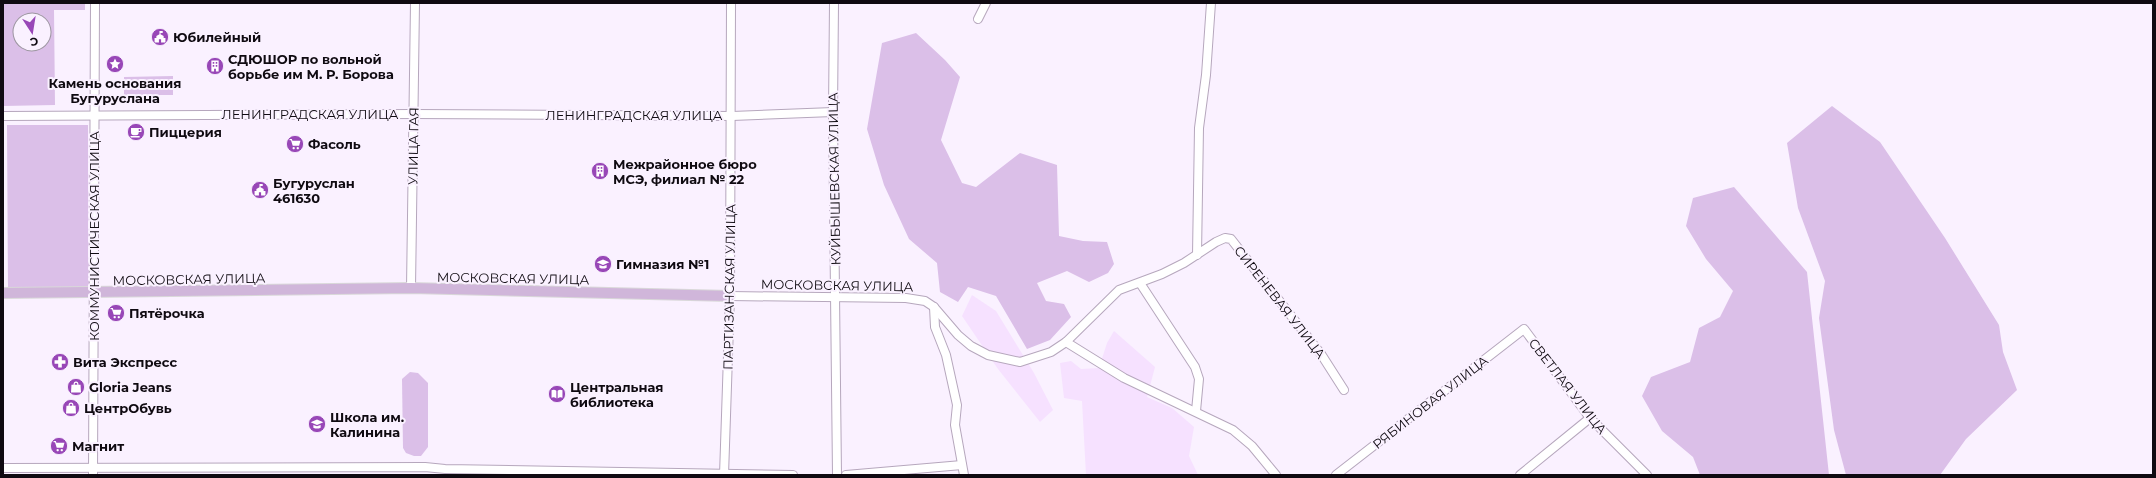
<svg xmlns="http://www.w3.org/2000/svg" width="2156" height="478" font-family="Montserrat,sans-serif">
  <style>
    .built { fill: #f6e1ff }
    .green { fill: #dbbfe8; fill-rule: evenodd }
    .lines { fill: none; stroke-linecap: round; stroke-linejoin: round }
    .minor-casing { stroke: #b6a7bd; stroke-width: 10 }
    .major-casing { stroke: #d9d8d9; stroke-width: 12 }
    .minor { stroke: #fff; stroke-width: 8 }
    .major { stroke: #d0b6da; stroke-width: 10 }
    .labels { text-anchor: middle; dominant-baseline: central; stroke-width: 4; stroke-linejoin: round; paint-order: stroke }
    .poi-label { font-size: 13px; font-weight: bold; fill: #0f0a11; stroke: #faf1ff; text-anchor: start }
    .street-label { font-size: 13px; fill: #0f0a11; stroke: #faf1ff }
  </style>
  <rect width="100%" height="100%" fill="#faf1ff"/>
  <!-- built -->
  <g class="built">
    <path d="M972 295 996 311 1034 373 1053 410 1040 422 998 369 962 316Z"/>
    <path d="M1114 331 1155 367 1147 397 1172 408 1194 427 1189 456 1198 475H1086L1082 401 1064 398 1060 363 1071 361 1081 369 1099 368 1107 343Z"/>
  </g>
  <!-- green -->
  <g class="green">
    <path d="M3 3H85V10H54L55 105 3 106ZM20 20H44V44H20Z"/>
    <path d="M916 33 945 60 960 77 941 140 962 183 976 187 1020 153 1057 165 1059 236 1083 241 1107 242 1114 264 1108 273 1089 282 1067 271 1037 283 1046 301 1064 304 1071 317 1050 340 1027 349 996 296 968 287 958 302 940 292 937 263 909 239 884 185 867 129 882 43Z"/>
    <path d="M173 76V95H124V77Z"/>
    <path d="M1832 106 1880 142 1945 238 1999 325 2003 352 2017 390 1966 439 1940 475H1846L1834 430 1819 318 1825 281 1798 208 1787 143Z"/>
    <path d="M7 125H88L89 287H8Z"/>
    <path d="M1734 187 1807 272 1829 475H1700L1693 457 1662 431 1642 396 1651 377 1690 362 1699 328 1720 317 1733 291 1706 259 1686 226 1693 198Z"/>
    <path d="M410 372 418 373 428 383V447L421 456H414L406 453 403 448 402 379Z"/>
  </g>
  <g class="lines">
    <defs>
      <g id="minor">
        <path d="M834 3 833 112 837 475"/>
        <path d="M978 19 986 3"/>
        <path d="M3 116 414 114 732 116 833 112"/>
        <path d="M1197 255 1199 128 1206 75 1211 3"/>
        <path d="M1140 283 1195 367 1199 379 1196 411"/>
        <path d="M411 288 415 3"/>
        <path d="M730 296 906 298 925 301 934 307 958 335 971 346 988 355 1020 362 1051 352 1066 342 1119 290 1162 274 1184 263 1216 242 1225 238 1231 239 1321 354 1344 390"/>
        <path d="M934 307 935 327 946 355 957 405 955 425 964 475"/>
        <path d="M1066 342 1124 378 1233 430 1252 446 1276 475"/>
        <path d="M3 468 425 467 445 469 793 475"/>
        <path d="M93 475 95 3"/>
        <path d="M724 475 730 296 731 3"/>
        <path d="M846 475 962 465"/>
        <path d="M1336 475 1524 329 1590 418 1647 475"/>
        <path d="M1520 475 1590 418"/>
      </g>
      <path id="major" d="M3 293 411 288 730 296"/>
    </defs>
    <!-- minor casing -->
    <use href="#minor" class="minor-casing"/>
    <!-- major casing -->
    <use href="#major" class="major-casing"/>
    <!-- minor -->
    <use href="#minor" class="minor"/>
    <!-- major -->
    <use href="#major" class="major"/>
  </g>
  <!-- icons -->
  <defs>
    <symbol id="civic-disc" viewBox="-11 -11 22 22"><circle r="9.5" fill="#9847b7" stroke="#faf1ff"/><path d="M-.6-6.5H3V-4.5H.6V-3L4-1V1h2V6H-6V1h2V-1L-.6-3ZM-1.2 2.5V6h2.4V2.5Z" fill="#fff"/></symbol>
    <symbol id="sight-disc" viewBox="-11 -11 22 22"><circle r="9.5" fill="#9847b7" stroke="#faf1ff"/><path d="M0-6L1.8-2.2L6-1.7L2.9 1.2L3.7 5.4L0 3.3L-3.7 5.4L-2.9 1.2L-6-1.7L-1.8-2.2Z" fill="#fff"/></symbol>
    <symbol id="building-disc" viewBox="-11 -11 22 22"><circle r="9.5" fill="#9847b7" stroke="#faf1ff"/><path d="M-4-6H4V6H1V3H-1V6H-4ZM-2.5-4.3h1.7v1.8h-1.7ZM.8-4.3h1.7v1.8H.8ZM-2.5-1h1.7V.8h-1.7ZM.8-1h1.7V.8H.8Z" fill="#fff"/></symbol>
    <symbol id="cafe-disc" viewBox="-11 -11 22 22"><circle r="9.5" fill="#9847b7" stroke="#faf1ff"/><path d="M-5.5-4.5H6V0H3Q3 3.5 0 3.5H-2.5Q-5.5 3.5-5.5 0ZM3-3.2v2h1.7v-2ZM-6 4.5H4V6H-6Z" fill="#fff"/></symbol>
    <symbol id="supermarket-disc" viewBox="-11 -11 22 22"><circle r="9.5" fill="#9847b7" stroke="#faf1ff"/><path d="M-6-5.5h2.5l.6 2H6L4.5 2H-2.5L-4.4-4H-6ZM-1.5 3.2a1.3 1.3 0 1 0 .1 0ZM3 3.2a1.3 1.3 0 1 0 .1 0Z" fill="#fff"/></symbol>
    <symbol id="school-disc" viewBox="-11 -11 22 22"><circle r="9.5" fill="#9847b7" stroke="#faf1ff"/><path d="M0-5L7-2L0 1L-7-2ZM-4 1L0 2.5L4 1V4Q0 6-4 4Z" fill="#fff"/></symbol>
    <symbol id="pharmacy-disc" viewBox="-11 -11 22 22"><circle r="9.5" fill="#9847b7" stroke="#faf1ff"/><path d="M-2-6h4v4h4v4h-4v4h-4v-4h-4v-4h4Z" fill="#fff"/></symbol>
    <symbol id="shop-disc" viewBox="-11 -11 22 22"><circle r="9.5" fill="#9847b7" stroke="#faf1ff"/><path d="M-5-2.5h2.3a2.7 3.5 0 0 1 5.4 0H5L5.5 6h-11ZM-1.5-2.5h3a1.5 2.3 0 0 0-3 0Z" fill="#fff"/></symbol>
    <symbol id="library-disc" viewBox="-11 -11 22 22"><circle r="9.5" fill="#9847b7" stroke="#faf1ff"/><path d="M-6-4Q-3-5.5-.7-3.5V5Q-3 3-6 4ZM6-4Q3-5.5 .7-3.5V5Q3 3 6 4Z" fill="#fff"/></symbol>
  </defs>
  <g fill-rule="evenodd">
    <use href="#civic-disc" x="150" y="27" width="20" height="20"/>
    <use href="#sight-disc" x="105" y="54" width="20" height="20"/>
    <use href="#building-disc" x="205" y="56" width="20" height="20"/>
    <use href="#cafe-disc" x="126" y="122" width="20" height="20"/>
    <use href="#supermarket-disc" x="285" y="134" width="20" height="20"/>
    <use href="#building-disc" x="590" y="161" width="20" height="20"/>
    <use href="#civic-disc" x="250" y="180" width="20" height="20"/>
    <use href="#school-disc" x="593" y="254" width="20" height="20"/>
    <use href="#supermarket-disc" x="106" y="303" width="20" height="20"/>
    <use href="#pharmacy-disc" x="50" y="352" width="20" height="20"/>
    <use href="#shop-disc" x="66" y="377" width="20" height="20"/>
    <use href="#library-disc" x="547" y="384" width="20" height="20"/>
    <use href="#shop-disc" x="61" y="398" width="20" height="20"/>
    <use href="#school-disc" x="307" y="414" width="20" height="20"/>
    <use href="#supermarket-disc" x="49" y="436" width="20" height="20"/>
  </g>
  <g class="labels">
    <!-- poi labels -->
    <g class="poi-label">
      <text x="173" y="37">Юбилейный</text>
      <text x="228" y="59">СДЮШОР по вольной<tspan x="228" dy="15">борьбе им М. Р. Борова</tspan></text>
      <text x="115" y="83" text-anchor="middle">Камень основания<tspan x="115" dy="15">Бугуруслана</tspan></text>
      <text x="149" y="132">Пиццерия</text>
      <text x="308" y="144">Фасоль</text>
      <text x="613" y="164">Межрайонное бюро<tspan x="613" dy="15">МСЭ, филиал № 22</tspan></text>
      <text x="273" y="183">Бугуруслан<tspan x="273" dy="15">461630</tspan></text>
      <text x="616" y="264">Гимназия №1</text>
      <text x="129" y="313">Пятёрочка</text>
      <text x="73" y="362">Вита Экспресс</text>
      <text x="89" y="387">Gloria Jeans</text>
      <text x="570" y="387">Центральная<tspan x="570" dy="15">библиотека</tspan></text>
      <text x="84" y="408">ЦентрОбувь</text>
      <text x="330" y="417">Школа им.<tspan x="330" dy="15">Калинина</tspan></text>
      <text x="72" y="446">Магнит</text>
    </g>
    <!-- street labels -->
    <g class="street-label">
      <text x="310" y="114">ЛЕНИНГРАДСКАЯ УЛИЦА</text>
      <text x="634" y="115">ЛЕНИНГРАДСКАЯ УЛИЦА</text>
      <text transform="translate(413 146) rotate(-89)">УЛИЦА ГАЯ</text>
      <text transform="translate(834 179) rotate(-91)">КУЙБЫШЕВСКАЯ УЛИЦА</text>
      <text transform="translate(94 236) rotate(-90)">КОММУНИСТИЧЕСКАЯ УЛИЦА</text>
      <text transform="translate(513 278) rotate(1)">МОСКОВСКАЯ УЛИЦА</text>
      <text transform="translate(189 279) rotate(-1)">МОСКОВСКАЯ УЛИЦА</text>
      <text transform="translate(837 285) rotate(1)">МОСКОВСКАЯ УЛИЦА</text>
      <text transform="translate(729 287) rotate(-89)">ПАРТИЗАНСКАЯ УЛИЦА</text>
      <text transform="translate(1280 302) rotate(52)">СИРЕНЕВАЯ УЛИЦА</text>
      <text transform="translate(1568 386) rotate(52)">СВЕТЛАЯ УЛИЦА</text>
      <text transform="translate(1430 402) rotate(-38)">РЯБИНОВАЯ УЛИЦА</text>
    </g>
  </g>
  <!-- border -->
  <rect width="2156" height="478" fill="none" stroke="#0f0a11" stroke-width="8"/>
  <!-- north arrow -->
  <g transform="translate(32 32) rotate(168)"><circle r="19" fill="#faf1ff" stroke="#9c95a0"/>
  <path d="M0-3L7 15L0 10L-7 15Z" fill="#9847b7"/>
  <text y="-6" font-size="11" font-weight="bold" text-anchor="middle" fill="#0f0a11">С</text>
  </g>
</svg>
